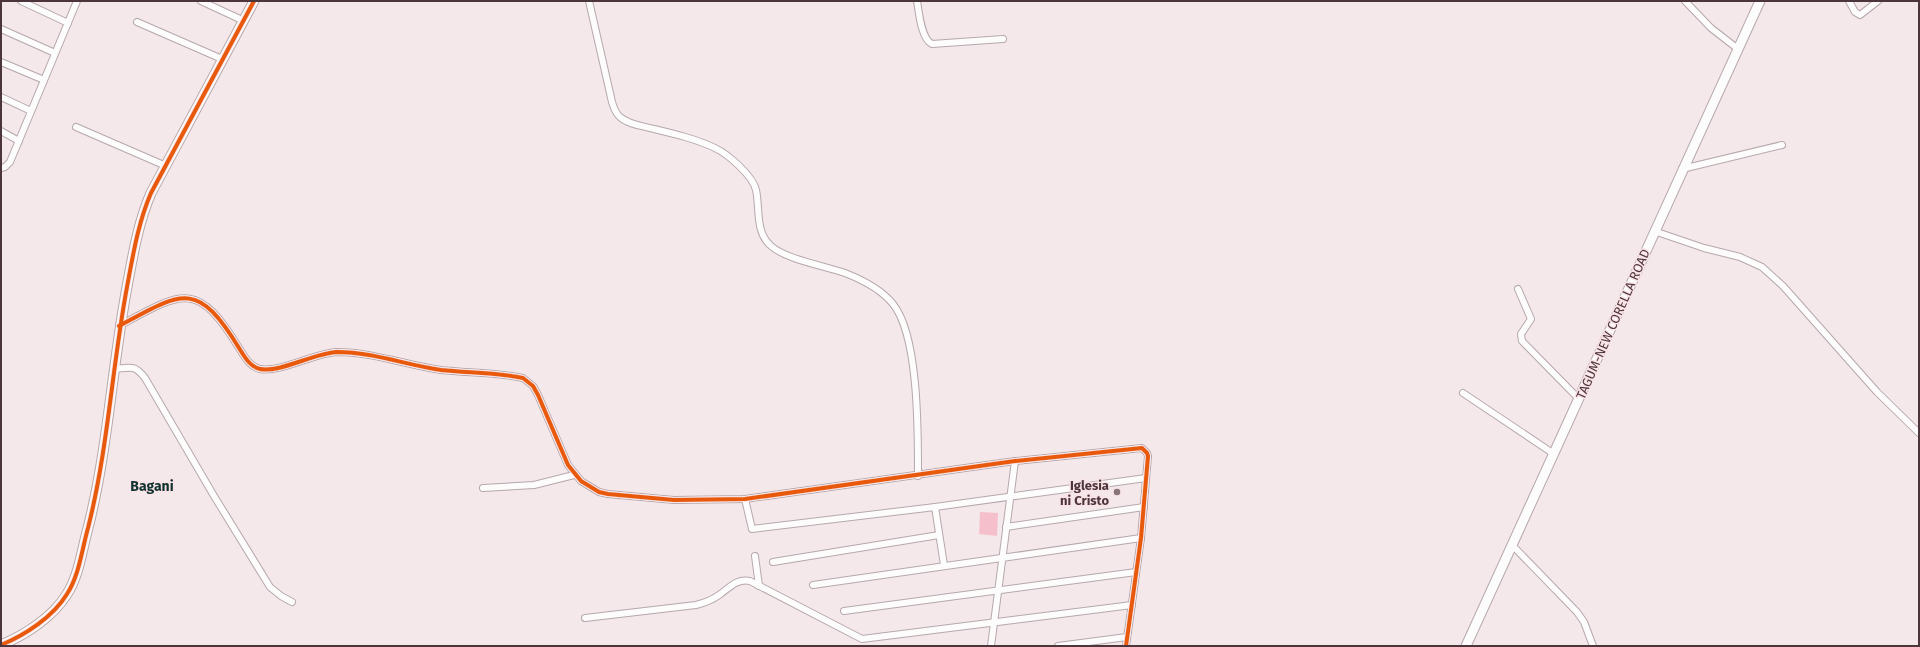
<svg xmlns="http://www.w3.org/2000/svg" width="1920" height="647" font-family="'Fira Sans',sans-serif">
  <style>
    .green { fill: #f5c0cc }
    .lines { fill: none; stroke-linecap: round; stroke-linejoin: round }
    .street-casing { stroke: #b6a8ab; stroke-width: 8 }
    .secondary-casing { stroke: #b6a8ab; stroke-width: 11 }
    .street { stroke: #fdfcfc; stroke-width: 6 }
    .secondary { stroke: #fdfcfc; stroke-width: 9 }
    .cycleway-casing { stroke: #f9e3e7; stroke-width: 6 }
    .cycleway { stroke: #e8590c; stroke-width: 4 }
    .poi-dot { fill: #877478; stroke: #f9e3e7; stroke-width: 1.5 }
    .labels { text-anchor: middle; dominant-baseline: central; stroke-width: 3; stroke-linejoin: round; paint-order: stroke }
    .street-label { font-size: 13px; fill: #4c363b; stroke: #f9e3e7 }
    .poi-label { font-size: 13px; font-weight: bold; fill: #4c363b; stroke: #f9e3e7; text-anchor: end }
    .neighbourhood-label { font-size: 14px; font-weight: bold; fill: #0f312d; stroke: #f9e3e7 }
  </style>
  <rect width="100%" height="100%" fill="#f4e8ea"/>
  <!-- green -->
  <path class="green" d="M980 512 998 513 997 536 979 534Z"/>
  <g class="lines">
    <defs>
      <g id="street">
        <path d="M21 1 68 23"/>
        <path d="M201 1 242 20"/>
        <path d="M589 1 612 102C614 108 615 113 620 117 629 125 644 126 654 129 675 134 696 139 715 148 728 154 753 176 756 190 760 208 755 231 770 245 784 259 825 266 845 273 863 280 881 289 893 304 919 336 918 434 918 476"/>
        <path d="M917 1C919 12 921 39 932 44L1003 39"/>
        <path d="M1685 1 1711 28 1738 49"/>
        <path d="M1849 1 1855 12 1860 15 1878 1"/>
        <path d="M137 22 222 59"/>
        <path d="M1 29 55 53"/>
        <path d="M1 62 44 80"/>
        <path d="M1 97 31 111"/>
        <path d="M76 127 166 166"/>
        <path d="M1 131 19 141"/>
        <path d="M1 168 5 167 10 162 77 1"/>
        <path d="M1682 169 1782 145"/>
        <path d="M1654 231 1704 248 1740 257 1762 267 1783 286 1877 392 1919 433"/>
        <path d="M1518 289 1531 319 1521 334 1522 341 1579 399"/>
        <path d="M119 326C182 292 197 279 239 348 244 356 250 367 260 369 280 373 314 353 337 352 372 352 406 365 441 370 468 373 496 372 523 378L533 386 538 395 568 465 581 481 599 492 608 494 674 500 745 499 1015 461 1142 448 1147 453 1148 456 1141 538 1126 646"/>
        <path d="M115 369C131 367 135 365 145 378L214 496 270 587 281 596 292 602"/>
        <path d="M1463 393 1554 454"/>
        <path d="M483 488 534 485 574 475"/>
        <path d="M745 499 752 529 935 507 1146 478"/>
        <path d="M935 507 944 565"/>
        <path d="M1006 527 1144 507"/>
        <path d="M1512 545 1577 612 1584 622 1593 646"/>
        <path d="M755 556 759 586"/>
        <path d="M773 562 939 535"/>
        <path d="M813 585 1141 538"/>
        <path d="M844 611 1136 572"/>
        <path d="M585 618 696 605C704 603 712 600 719 595 729 588 737 578 750 581L862 639 1132 605"/>
        <path d="M991 646 1015 461"/>
        <path d="M1058 646 1127 637"/>
      </g>
      <g id="secondary">
        <path d="M1 645C25 635 53 617 67 594 79 576 82 549 88 528 108 449 112 367 127 287 133 255 138 223 151 193L254 1"/>
        <path d="M1466 646 1760 1"/>
      </g>
    </defs>
    <!-- street casing -->
    <use href="#street" class="street-casing"/>
    <!-- secondary casing -->
    <use href="#secondary" class="secondary-casing"/>
    <!-- street -->
    <use href="#street" class="street"/>
    <!-- secondary -->
    <use href="#secondary" class="secondary"/>
    <defs>
      <g id="cycleway">
        <path d="M119 326C182 292 197 279 239 348 244 356 250 367 260 369 280 373 314 353 337 352 372 352 406 365 441 370 468 373 496 372 523 378L533 386 538 395 568 465 581 481 599 492 608 494 674 500 745 499 1015 461 1142 448 1147 453 1148 456 1141 538 1126 646"/>
        <path d="M1 645C25 635 53 617 67 594 79 576 82 549 88 528 108 449 112 367 127 287 133 255 138 223 151 193L254 1"/>
      </g>
    </defs>
    <!-- cycleway casing -->
    <use href="#cycleway" class="cycleway-casing"/>
    <!-- cycleway -->
    <use href="#cycleway" class="cycleway"/>
  </g>
  <!-- markers -->
  <circle class="poi-dot" cx="1117" cy="492" r="4"/>
  <g class="labels">
    <!-- street labels -->
    <g class="street-label">
      <text transform="translate(1613 324) rotate(-66)">TAGUM-NEW CORELLA ROAD</text>
    </g>
    <!-- poi labels -->
    <g class="poi-label">
      <text x="1109" y="485">Iglesia<tspan x="1109" dy="15">ni Cristo</tspan></text>
    </g>
    <!-- neighbourhood labels -->
    <g class="neighbourhood-label">
      <text x="152" y="486">Bagani</text>
    </g>
  </g>
  <!-- border -->
  <rect width="1920" height="647" fill="none" stroke="#4c363b" stroke-width="4"/>
</svg>
